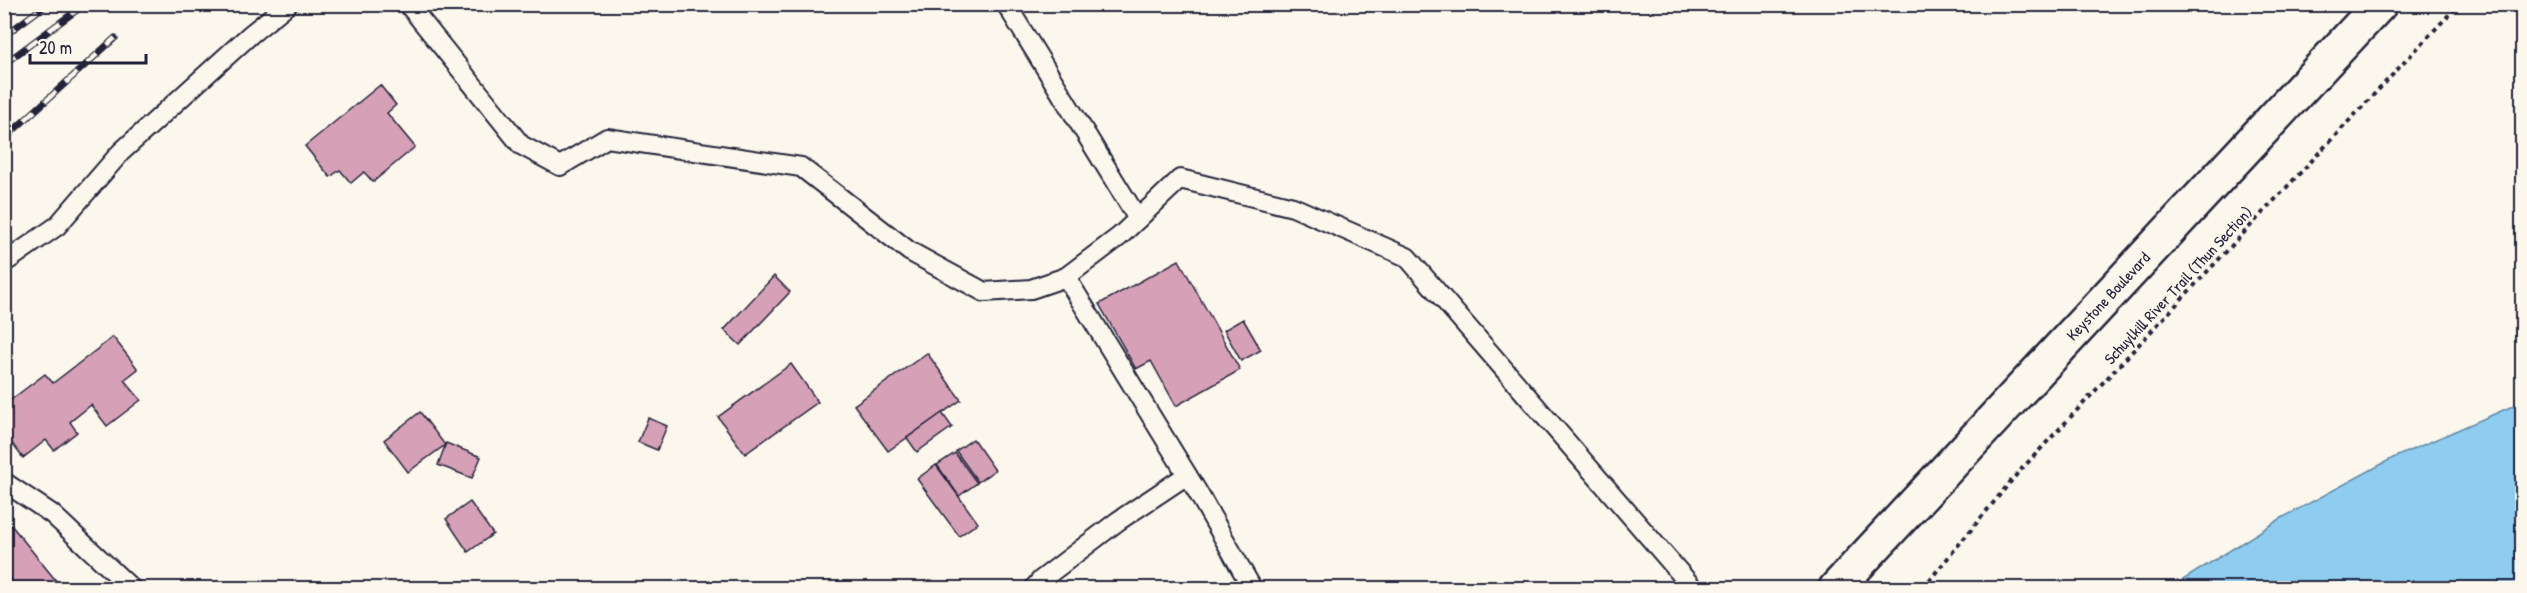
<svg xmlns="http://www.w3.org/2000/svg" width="2527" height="593" font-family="'Patrick Hand',sans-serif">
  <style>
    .water { fill: #8fcdf0; stroke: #6389a8; stroke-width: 1.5 }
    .building { fill: #d6a0b7; stroke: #22223b; stroke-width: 1.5 }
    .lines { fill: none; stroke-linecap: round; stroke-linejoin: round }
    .service-casing { stroke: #22223b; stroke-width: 22 }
    .minor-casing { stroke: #22223b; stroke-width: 38 }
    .path { stroke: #22223b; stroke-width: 4; stroke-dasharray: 4.5 4.5; stroke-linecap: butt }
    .service { stroke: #fbf7ec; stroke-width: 18 }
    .minor { stroke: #fbf7ec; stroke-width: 33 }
    .rail-casing { stroke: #22223b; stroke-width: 7 }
    .rail { stroke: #fbf7ec; stroke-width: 4.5; stroke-dasharray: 14; stroke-linecap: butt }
    .labels { text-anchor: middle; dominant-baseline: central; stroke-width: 4.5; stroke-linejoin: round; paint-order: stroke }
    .street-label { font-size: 16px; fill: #22223b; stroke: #fbf7ec }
  </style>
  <rect width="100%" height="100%" fill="#fbf7ec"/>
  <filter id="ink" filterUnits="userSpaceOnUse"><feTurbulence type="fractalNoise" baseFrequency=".0167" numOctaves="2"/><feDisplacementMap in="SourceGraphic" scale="12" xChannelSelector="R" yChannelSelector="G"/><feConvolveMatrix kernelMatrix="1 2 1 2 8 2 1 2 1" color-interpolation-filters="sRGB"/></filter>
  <g filter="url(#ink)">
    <!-- water -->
    <path class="water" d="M2522 402V588H2170L2280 519 2393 458Z"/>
    <!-- building -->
    <g class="building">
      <path d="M380 85 396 105 387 113 415 147 373 182 364 172 351 183 340 170 330 177 305 146Z"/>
      <path d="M1179 260 1240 370 1176 406 1151 361 1136 369 1099 304Z"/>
      <path d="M774 276 790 292 740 345 724 330Z"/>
      <path d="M1243 319 1261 350 1241 361 1224 330Z"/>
      <path d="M113 337 138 369 124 380 141 400 107 426 91 405 70 422 77 432 54 450 46 440 23 458 4 433V405L45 374 53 383Z"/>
      <path d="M927 353 961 400 888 451 854 405Z"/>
      <path d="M791 364 818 402 745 454 718 417Z"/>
      <path d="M420 412 445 445 408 472 384 440Z"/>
      <path d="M942 413 952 427 917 452 907 438Z"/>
      <path d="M648 418 667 426 657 450 638 442Z"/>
      <path d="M973 439 995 470 978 482 956 451Z"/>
      <path d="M446 443 481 457 472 478 438 465Z"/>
      <path d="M955 453 977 483 959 496 937 465Z"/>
      <path d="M936 465 978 523 959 536 917 479Z"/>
      <path d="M470 502 493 534 468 552 446 519Z"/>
      <path d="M11 525 62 588H17L4 570V530Z"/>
    </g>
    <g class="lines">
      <defs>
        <g id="service">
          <path d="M408 4 521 145 560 166 607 138 801 167 909 251 984 292 1031 289 1066 277 1120 236 1180 179 1293 207 1407 257 1693 588"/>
          <path d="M1006 4 1138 219"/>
          <path d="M4 263 57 226 121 152 251 34 288 4"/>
          <path d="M1066 277 1197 491 1252 588"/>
          <path d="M4 482 52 514 131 588"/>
          <path d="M1034 588 1041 580 1118 521 1187 475"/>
        </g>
        <g id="minor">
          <path id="s1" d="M1836 588 2380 4"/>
        </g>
      </defs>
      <!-- service casing -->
      <use href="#service" class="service-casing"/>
      <!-- minor casing -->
      <use href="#minor" class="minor-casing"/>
      <!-- path -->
      <path class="path" d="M1923 588 2017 474 2459 4"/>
      <!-- service -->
      <use href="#service" class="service"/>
      <!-- minor -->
      <use href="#minor" class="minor"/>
      <defs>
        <g id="rail">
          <path d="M4 36 47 4"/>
          <path d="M4 64 85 4"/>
          <path d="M4 139 115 38"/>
        </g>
      </defs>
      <!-- rail casing -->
      <use href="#rail" class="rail-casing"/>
      <!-- rail -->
      <use href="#rail" class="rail"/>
    </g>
  </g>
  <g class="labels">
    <!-- street labels -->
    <g class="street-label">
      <text transform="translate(2178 285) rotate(-47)">Schuylkill River Trail (Thun Section)</text>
      <text stroke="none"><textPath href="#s1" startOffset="399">Keystone Boulevard</textPath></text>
    </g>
  </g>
  <!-- margin -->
  <rect width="2527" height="593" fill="none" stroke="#fbf7ec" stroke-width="24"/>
  <rect x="12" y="12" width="2503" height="569" fill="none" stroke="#22223b" stroke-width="2" filter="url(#ink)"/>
  <!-- scale -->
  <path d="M30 54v9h116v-9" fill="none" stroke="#22223b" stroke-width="3"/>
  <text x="39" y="54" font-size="18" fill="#22223b" stroke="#fbf7ec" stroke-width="4.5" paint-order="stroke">20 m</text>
</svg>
